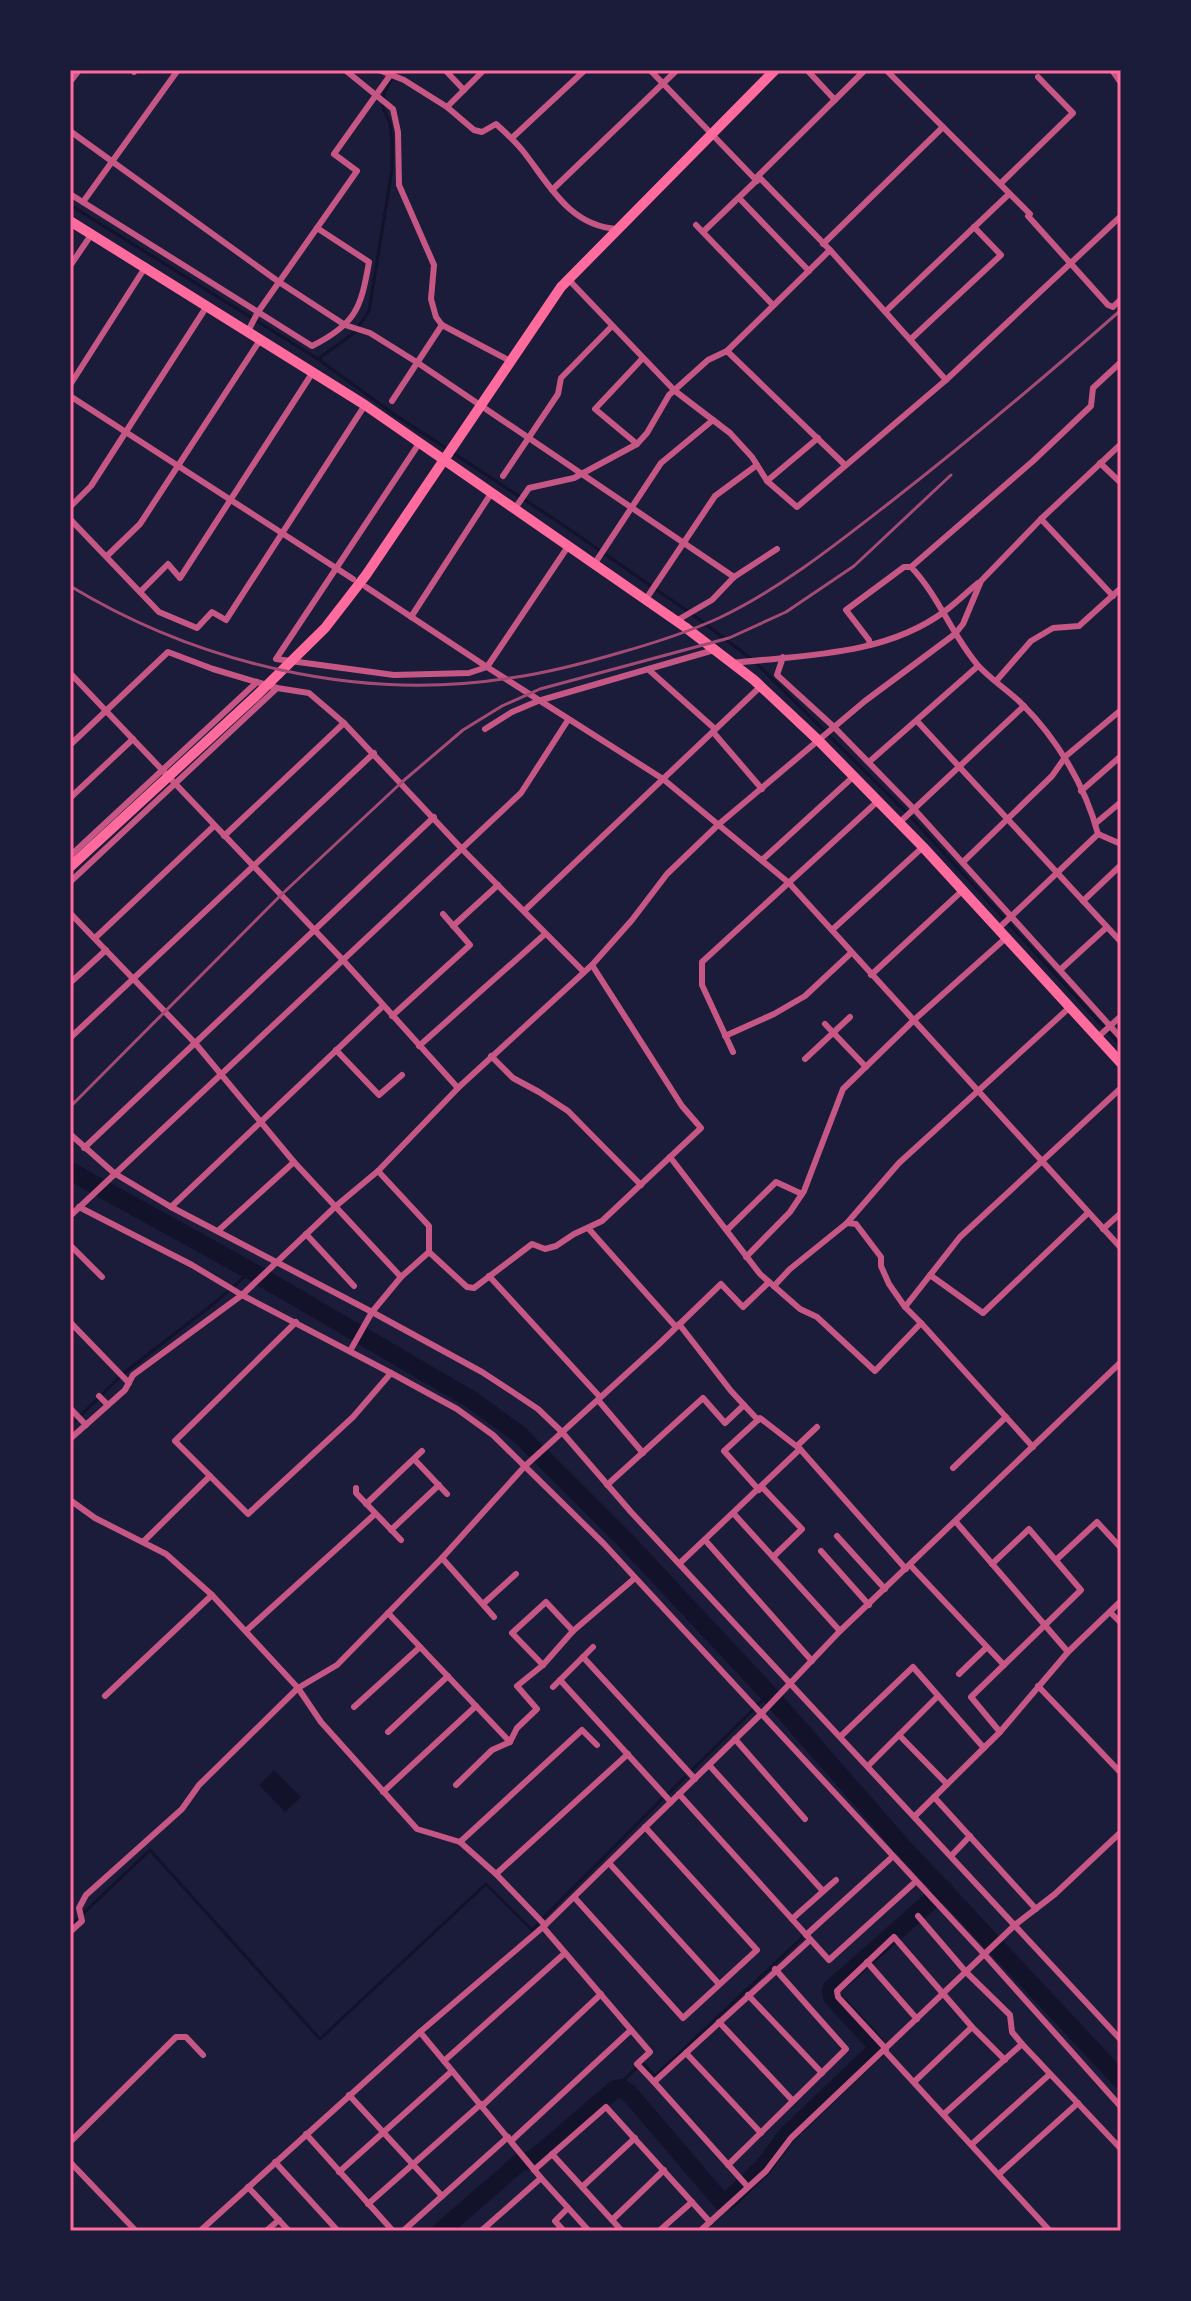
<svg xmlns="http://www.w3.org/2000/svg" width="1191" height="2301" font-family="Quicksand,sans-serif">
  <style>
    .water { fill: #12122b }
    .lines { fill: none; stroke-linecap: round; stroke-linejoin: round }
    .stream { stroke: #12122b; stroke-width: 3 }
    .river { stroke: #12122b; stroke-width: 18 }
    .minor { stroke: #c65784; stroke-width: 6 }
    .primary { stroke: #ff6b9d; stroke-width: 10 }
    .rail { stroke: #a44b75; stroke-width: 3 }
    .neatline { fill: none; stroke: #ff6b9d; stroke-width: 3 }
  </style>
  <rect width="100%" height="100%" fill="#1b1b3a"/>
  <!-- water -->
  <path class="water" d="M274 1770 301 1797 285 1812 259 1785Z"/>
  <g class="lines">
    <!-- stream -->
    <g class="stream">
      <path d="M70 205 318 359 395 415 446 448"/>
      <path d="M318 359 354 333 369 311 392 169V140L390 123 383 108 384 94 396 70"/>
      <path d="M453 453 560 523 696 617 754 661 912 818 1121 1046"/>
      <path d="M70 1426 124 1373 217 1301 251 1271"/>
      <path d="M692 1770 769 1694"/>
      <path d="M668 1794 685 1777"/>
      <path d="M892 1853 901 1845"/>
      <path d="M542 1919 662 1799"/>
      <path d="M70 1926 150 1850 320 2039 486 1884 532 1930 538 1924"/>
      <path d="M642 2062 655 2076 804 1936"/>
      <path d="M614 2090 637 2067"/>
    </g>
    <!-- river -->
    <g class="river">
      <path d="M70 1171 251 1271 472 1400 520 1435 626 1541 769 1694 901 1845 1121 2080"/>
      <path d="M441 2231 519 2163 532 2160 614 2090 621 2088 629 2093 721 2201 729 2200 764 2166 786 2136 876 2050 875 2044 832 1997 831 1989 944 1889"/>
    </g>
    <!-- minor -->
    <g class="minor">
      <path d="M345 70 393 109 398 132 399 185 434 265 431 299 436 317 442 325 512 362"/>
      <path d="M379 70 404 80 447 107"/>
      <path d="M445 70 464 90"/>
      <path d="M484 70 447 107 474 130 482 132 496 124C505 132 515 141 523 151 549 184 569 226 617 229"/>
      <path d="M650 70 757 181"/>
      <path d="M807 70 835 100"/>
      <path d="M865 70 758 176 830 250 946 380"/>
      <path d="M886 70 1030 214 1028 216 1108 305 1113 307 1121 299"/>
      <path d="M1112 70 1121 83"/>
      <path d="M134 72 135 70"/>
      <path d="M70 82 77 73 72 70"/>
      <path d="M70 131 279 282 345 325 370 333 418 363 734 577"/>
      <path d="M512 138 585 70"/>
      <path d="M1000 184 1073 113 1038 77"/>
      <path d="M552 190 677 70"/>
      <path d="M70 194 312 346C356 324 361 308 369 262L317 228"/>
      <path d="M739 198 809 271"/>
      <path d="M83 202 178 70"/>
      <path d="M696 225 773 305"/>
      <path d="M703 232 757 180"/>
      <path d="M823 244 943 127"/>
      <path d="M70 266 91 235"/>
      <path d="M568 279 675 391 730 433 752 457 767 481 797 507 946 380 1121 216"/>
      <path d="M886 311 1009 194"/>
      <path d="M248 331 258 312 357 171 334 154 391 74"/>
      <path d="M911 339 1001 255 974 227"/>
      <path d="M727 351 845 465"/>
      <path d="M70 385 146 266"/>
      <path d="M70 396 353 579"/>
      <path d="M392 401 442 325"/>
      <path d="M420 442 276 659 394 675 469 673 487 667 663 779 789 883 1121 1248"/>
      <path d="M637 444 595 409 642 359"/>
      <path d="M1100 463 1121 483"/>
      <path d="M503 476 558 394 561 378 611 327"/>
      <path d="M767 481 818 438"/>
      <path d="M70 507 91 486 207 306"/>
      <path d="M516 507 529 488 574 478 637 444 647 433 669 395 708 360 727 351 830 250"/>
      <path d="M70 519 159 612 197 628 212 612 226 620 365 405"/>
      <path d="M1041 519 1113 596"/>
      <path d="M107 556 140 524 260 340"/>
      <path d="M595 563 661 463 713 420"/>
      <path d="M366 587 487 667 569 545"/>
      <path d="M140 592 168 564 180 578 313 372"/>
      <path d="M646 599 715 496 757 465"/>
      <path d="M411 617 492 492"/>
      <path d="M676 621 712 600 734 577 777 549"/>
      <path d="M870 645 869 640 846 610 904 567H911"/>
      <path d="M783 657 777 675 834 727 914 809 1121 1038"/>
      <path d="M732 663C803 655 885 656 945 611 956 603 967 592 978 583"/>
      <path d="M649 670 715 729"/>
      <path d="M70 673 342 959 458 1088"/>
      <path d="M997 680 1031 641 1053 628 1079 626 1121 588"/>
      <path d="M917 721 1121 942"/>
      <path d="M485 729 512 712 538 701 714 650"/>
      <path d="M713 732 762 789"/>
      <path d="M70 745 168 652 213 669 277 688 309 693 344 723 461 848 584 972"/>
      <path d="M869 762 978 666"/>
      <path d="M1081 791 1121 756"/>
      <path d="M70 798 133 739"/>
      <path d="M899 823 1024 706"/>
      <path d="M1096 823 1121 802"/>
      <path d="M1098 834 1121 844"/>
      <path d="M224 836 344 723"/>
      <path d="M70 856 257 682"/>
      <path d="M762 860 854 776"/>
      <path d="M963 862 1052 776 1066 756 1121 710"/>
      <path d="M70 882 277 688"/>
      <path d="M1083 901 1121 865"/>
      <path d="M524 911 761 686"/>
      <path d="M70 913 195 1043 294 1162 401 1277"/>
      <path d="M453 926 498 885"/>
      <path d="M999 928 1098 834C1085 785 1057 739 1022 704 1009 691 986 676 976 663 951 633 938 595 911 567L1033 461 1091 406 1093 388 1121 362"/>
      <path d="M832 930 923 847"/>
      <path d="M95 938 214 826"/>
      <path d="M1060 970 1107 927"/>
      <path d="M871 975 963 890"/>
      <path d="M70 983 106 950"/>
      <path d="M392 1016 470 945 443 914"/>
      <path d="M825 1024 866 1067"/>
      <path d="M725 1036 774 1014 805 996 851 953"/>
      <path d="M1098 1037 1121 1016"/>
      <path d="M70 1038 374 753"/>
      <path d="M419 1046 545 934"/>
      <path d="M336 1050 379 1095 402 1075"/>
      <path d="M733 1052 702 985V962L878 801"/>
      <path d="M491 1056 513 1078 539 1092 568 1111 641 1185"/>
      <path d="M805 1059 850 1017"/>
      <path d="M70 1134 114 1173 171 1207 372 1312 482 1372 508 1389 538 1409 561 1431 631 1512 1121 2040"/>
      <path d="M84 1148 434 817"/>
      <path d="M670 1157 760 1274 800 1309 817 1317 875 1371 921 1323 1033 1447"/>
      <path d="M378 1171 429 1226V1252L467 1287 474 1288 532 1244 545 1249 556 1246 574 1234 602 1221 701 1128 682 1106 592 965"/>
      <path d="M79 1207 192 1265 242 1295 391 1373 457 1409 493 1435 604 1544 985 1955 1121 2107"/>
      <path d="M171 1207 383 1006"/>
      <path d="M70 1216 521 793 568 720"/>
      <path d="M847 1223 899 1163 1070 1007"/>
      <path d="M588 1228 676 1327"/>
      <path d="M1103 1229 1121 1213"/>
      <path d="M219 1230 294 1162"/>
      <path d="M727 1230 776 1182 802 1194"/>
      <path d="M306 1234 354 1286"/>
      <path d="M70 1245 102 1277"/>
      <path d="M746 1257 790 1212 804 1191 843 1089 914 1020 1007 937"/>
      <path d="M930 1275 983 1313 1088 1213"/>
      <path d="M489 1276 600 1397"/>
      <path d="M774 1286 790 1269 847 1223 856 1224 881 1257V1266L889 1284 905 1307"/>
      <path d="M70 1322 129 1383"/>
      <path d="M296 1322 175 1441 248 1514 353 1417 391 1373"/>
      <path d="M921 1323 905 1307 960 1237 1121 1088"/>
      <path d="M679 1324 731 1391 758 1420"/>
      <path d="M350 1351 372 1312 401 1277 429 1252"/>
      <path d="M99 1396 108 1405"/>
      <path d="M598 1400 643 1453"/>
      <path d="M70 1408 86 1425"/>
      <path d="M70 1439 125 1390 133 1375 242 1295 336 1206 378 1171 460 1086 592 965 632 920 667 874 719 824 865 701 955 634 963 624 981 581 1041 519 1121 444"/>
      <path d="M797 1446 817 1427"/>
      <path d="M414 1459 447 1494"/>
      <path d="M953 1468 1006 1417"/>
      <path d="M607 1485 703 1398 725 1423 744 1405"/>
      <path d="M762 1487 802 1529 773 1557"/>
      <path d="M356 1488V1493L401 1540"/>
      <path d="M759 1490 724 1451 760 1418 800 1449 906 1569"/>
      <path d="M70 1500 95 1518 166 1554 212 1595 298 1688 321 1722 417 1829 460 1842 496 1874 545 1925"/>
      <path d="M366 1504 422 1451"/>
      <path d="M734 1514 840 1631"/>
      <path d="M956 1522 1068 1652"/>
      <path d="M391 1530 439 1485"/>
      <path d="M837 1536 885 1589"/>
      <path d="M705 1540 812 1661"/>
      <path d="M143 1542 210 1476"/>
      <path d="M821 1551 869 1605"/>
      <path d="M442 1558 494 1617"/>
      <path d="M1056 1560 1097 1522 1121 1548"/>
      <path d="M680 1563 800 1449"/>
      <path d="M992 1564 1029 1529 1081 1590 971 1697 1000 1732"/>
      <path d="M910 1565 1004 1665"/>
      <path d="M483 1604 516 1574"/>
      <path d="M1110 1612 1121 1623"/>
      <path d="M388 1613 510 1742"/>
      <path d="M247 1630 375 1514"/>
      <path d="M583 1657 695 1779"/>
      <path d="M543 1665 512 1633 546 1602 573 1631"/>
      <path d="M959 1674 987 1647"/>
      <path d="M560 1680 671 1802"/>
      <path d="M1038 1686 1121 1773"/>
      <path d="M553 1687 593 1647"/>
      <path d="M105 1696 212 1595"/>
      <path d="M354 1707 420 1647"/>
      <path d="M388 1732 448 1676"/>
      <path d="M899 1735 947 1784"/>
      <path d="M841 1736 913 1667 984 1748"/>
      <path d="M735 1739 805 1819"/>
      <path d="M709 1765 823 1891"/>
      <path d="M868 1766 938 1696"/>
      <path d="M456 1785 492 1750 510 1742 517 1728 537 1709 517 1686 543 1665 573 1631 635 1578"/>
      <path d="M383 1792 476 1706"/>
      <path d="M679 1794 829 1960 913 1884"/>
      <path d="M934 1797 1036 1909"/>
      <path d="M915 1816 1000 1732 1068 1652 1121 1601"/>
      <path d="M460 1842 582 1730 597 1745"/>
      <path d="M952 1855 970 1836"/>
      <path d="M609 1863 719 1984"/>
      <path d="M496 1874 628 1754"/>
      <path d="M574 1897 683 2018 757 1950 645 1827"/>
      <path d="M918 1916 966 1972 1010 2015 1012 2032 1022 2044"/>
      <path d="M792 1919 836 1880"/>
      <path d="M543 1927 650 2052 637 2064 654 2082 810 1940"/>
      <path d="M70 1932 82 1921 79 1908 86 1895 182 1809 199 1785 298 1688 337 1665 442 1558 525 1466 658 1345 721 1284 743 1307 769 1282"/>
      <path d="M806 1935 890 1859"/>
      <path d="M867 1962 917 2019"/>
      <path d="M748 1995 822 2073"/>
      <path d="M719 2022 793 2101"/>
      <path d="M420 2032 541 2178 589 2231"/>
      <path d="M886 2049 838 1997 837 1991 894 1937 972 2027 1005 2060"/>
      <path d="M884 2050 1050 2231"/>
      <path d="M686 2053 761 2133"/>
      <path d="M444 2061 565 1953"/>
      <path d="M654 2082 748 2187"/>
      <path d="M914 2082 972 2027"/>
      <path d="M349 2095 442 2196"/>
      <path d="M482 2106 601 1994"/>
      <path d="M944 2114 1022 2044 1121 2149"/>
      <path d="M306 2134 393 2231"/>
      <path d="M511 2141 631 2030"/>
      <path d="M70 2142 176 2037H186L203 2055"/>
      <path d="M972 2144 1050 2074"/>
      <path d="M552 2154 622 2231"/>
      <path d="M70 2162 136 2231"/>
      <path d="M275 2162 338 2231"/>
      <path d="M728 2165 846 2049 775 1969"/>
      <path d="M534 2170 606 2107 710 2222"/>
      <path d="M339 2172 452 2071"/>
      <path d="M999 2174 1078 2103"/>
      <path d="M248 2187 289 2231"/>
      <path d="M582 2187 635 2138"/>
      <path d="M368 2204 481 2104"/>
      <path d="M612 2220 664 2170"/>
      <path d="M200 2231 420 2032 543 1927 760 1715 840 1631 1121 1362"/>
      <path d="M266 2231 279 2220"/>
      <path d="M403 2231 508 2137"/>
      <path d="M481 2231 541 2178"/>
      <path d="M564 2231 555 2221 568 2208"/>
      <path d="M659 2231 692 2202"/>
      <path d="M700 2231 766 2171 791 2138 1016 1924 1055 1894 1121 1832"/>
    </g>
    <!-- primary -->
    <g class="primary">
      <path d="M70 221 365 405 685 627 754 680 819 741 923 847 1121 1063"/>
      <path d="M70 867 256 696 325 628 366 575 561 287 775 70"/>
    </g>
    <!-- rail -->
    <g class="rail">
      <path d="M70 586C199 664 360 702 510 678 548 673 585 663 622 652 654 643 688 632 719 618 782 588 839 542 893 500 971 439 1047 375 1121 310"/>
      <path d="M70 1107 281 895 402 782 463 730 502 706 540 689 729 638 786 612 854 566 951 475"/>
    </g>
  </g>
  <!-- border -->
  <rect width="1191" height="2301" fill="none" stroke="#1b1b3a" stroke-width="144"/>
  <rect x="72" y="72" width="1047" height="2157" class="neatline"/>
</svg>
